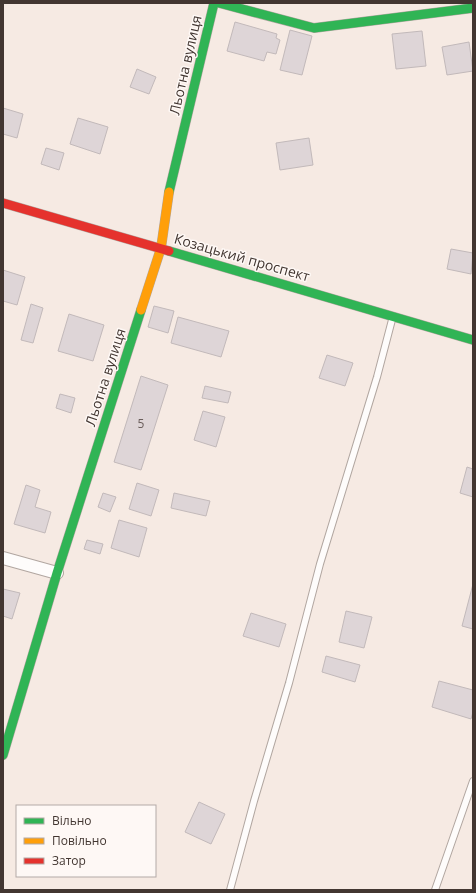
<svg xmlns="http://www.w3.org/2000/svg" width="476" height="893" font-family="'Open Sans',sans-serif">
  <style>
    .building { fill: #ded5d7; stroke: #c2b9ba }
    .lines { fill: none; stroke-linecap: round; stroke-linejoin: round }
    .lane-casing { stroke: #b1a6a0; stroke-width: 8 }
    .street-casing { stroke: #b1a6a0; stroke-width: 14 }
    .fast-casing { stroke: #b1a6a0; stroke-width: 10 }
    .slow-casing { stroke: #b1a6a0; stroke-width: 10 }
    .jam-casing { stroke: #b1a6a0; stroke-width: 10 }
    .lane { stroke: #fefcfb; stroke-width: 6 }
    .street { stroke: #fefcfb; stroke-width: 12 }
    .fast { stroke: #30b455; stroke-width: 9 }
    .slow { stroke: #ff9f0a; stroke-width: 9 }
    .jam { stroke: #e5322d; stroke-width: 9 }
    .labels { text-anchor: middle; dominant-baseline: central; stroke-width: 3; stroke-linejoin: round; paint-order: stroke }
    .number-label { font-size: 12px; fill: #6a5e5b }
    .street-label { font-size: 14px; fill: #423631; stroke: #fef8f5 }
  </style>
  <rect width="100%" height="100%" fill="#f6eae3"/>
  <!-- building -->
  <g class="building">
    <path d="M235 22 277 34 276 38 280 40 276 54 267 52 264 61 227 51Z"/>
    <path d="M290 30 312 36 302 75 280 70Z"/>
    <path d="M422 31 426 66 396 69 392 34Z"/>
    <path d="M469 42 473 71 447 75 442 47Z"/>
    <path d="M137 69 156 77 149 94 130 87Z"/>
    <path d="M3 108 23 114 17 138 3 134Z"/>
    <path d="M78 118 108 127 100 154 70 144Z"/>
    <path d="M309 138 313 165 280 170 276 143Z"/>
    <path d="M46 148 64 153 59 170 41 164Z"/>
    <path d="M451 249 473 253 471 274 447 269Z"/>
    <path d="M3 270 25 277 17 305 3 301Z"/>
    <path d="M31 304 43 308 33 343 21 340Z"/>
    <path d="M154 306 174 311 168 333 148 327Z"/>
    <path d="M69 314 104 325 93 361 58 351Z"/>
    <path d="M178 317 229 331 221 357 171 343Z"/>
    <path d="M327 355 353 363 345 386 319 378Z"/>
    <path d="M141 376 168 385 141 470 114 462Z"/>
    <path d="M205 386 231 392 228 403 202 398Z"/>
    <path d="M60 394 75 398 71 413 56 408Z"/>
    <path d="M203 411 225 417 216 447 194 440Z"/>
    <path d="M467 467 473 469V497L460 493Z"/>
    <path d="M137 483 159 490 151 516 129 509Z"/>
    <path d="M26 485 40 490 35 507 51 512 45 533 14 524Z"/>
    <path d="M103 493 116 497 110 512 98 507Z"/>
    <path d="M174 493 210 501 206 516 171 508Z"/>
    <path d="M119 520 147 528 139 557 111 548Z"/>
    <path d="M87 540 103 544 100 554 84 549Z"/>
    <path d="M473 584V629L462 626Z"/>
    <path d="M3 589 20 593 12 619 3 616Z"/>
    <path d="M346 611 372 617 364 648 339 642Z"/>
    <path d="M251 613 286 624 279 647 243 636Z"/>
    <path d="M326 656 360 665 355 682 322 672Z"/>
    <path d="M439 681 473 690V712L471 719 432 707Z"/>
    <path d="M199 802 225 814 211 844 185 832Z"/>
  </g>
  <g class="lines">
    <defs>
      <g id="lane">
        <path d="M230 890 254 801 289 683 320 564 377 377 393 316"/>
        <path d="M435 890 473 781"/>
      </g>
      <path id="street" d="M3 558 57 573"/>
      <g id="fast">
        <path d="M219 3 314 28 473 8"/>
        <path d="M169 192 214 3"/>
        <path d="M169 251 473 340"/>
        <path d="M3 755 57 573 141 310"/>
      </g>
      <path id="slow" d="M141 310 161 248 169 192"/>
      <path id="jam" d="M3 203 169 251"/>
    </defs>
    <!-- lane casing -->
    <use href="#lane" class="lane-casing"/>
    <!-- street casing -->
    <use href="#street" class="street-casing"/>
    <!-- fast casing -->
    <use href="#fast" class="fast-casing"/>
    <!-- slow casing -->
    <use href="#slow" class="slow-casing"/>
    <!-- jam casing -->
    <use href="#jam" class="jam-casing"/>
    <!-- lane -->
    <use href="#lane" class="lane"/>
    <!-- street -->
    <use href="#street" class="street"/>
    <!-- fast -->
    <use href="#fast" class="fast"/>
    <!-- slow -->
    <use href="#slow" class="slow"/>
    <!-- jam -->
    <use href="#jam" class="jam"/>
  </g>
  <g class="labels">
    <!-- number labels -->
    <g class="number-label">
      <text x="141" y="423">5</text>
    </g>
    <!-- street labels -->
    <g class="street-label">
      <text transform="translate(185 65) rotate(-77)">Льотна вулиця</text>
      <text transform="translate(242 257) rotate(16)">Козацький проспект</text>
      <text transform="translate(105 377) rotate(-72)">Льотна вулиця</text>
    </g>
  </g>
  <!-- border -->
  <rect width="476" height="893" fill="none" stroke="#423631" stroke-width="8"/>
  <!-- legend -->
  <rect x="16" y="805" width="140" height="72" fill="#fef8f5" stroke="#b3aaa7"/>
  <rect x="24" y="818" width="20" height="6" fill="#30b455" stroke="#b3aaa7"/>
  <text x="52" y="825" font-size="12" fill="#423631">Вільно</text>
  <rect x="24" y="838" width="20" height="6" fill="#ff9f0a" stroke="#b3aaa7"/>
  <text x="52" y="845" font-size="12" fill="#423631">Повільно</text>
  <rect x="24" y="858" width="20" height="6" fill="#e5322d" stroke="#b3aaa7"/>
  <text x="52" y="865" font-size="12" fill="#423631">Затор</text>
</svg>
